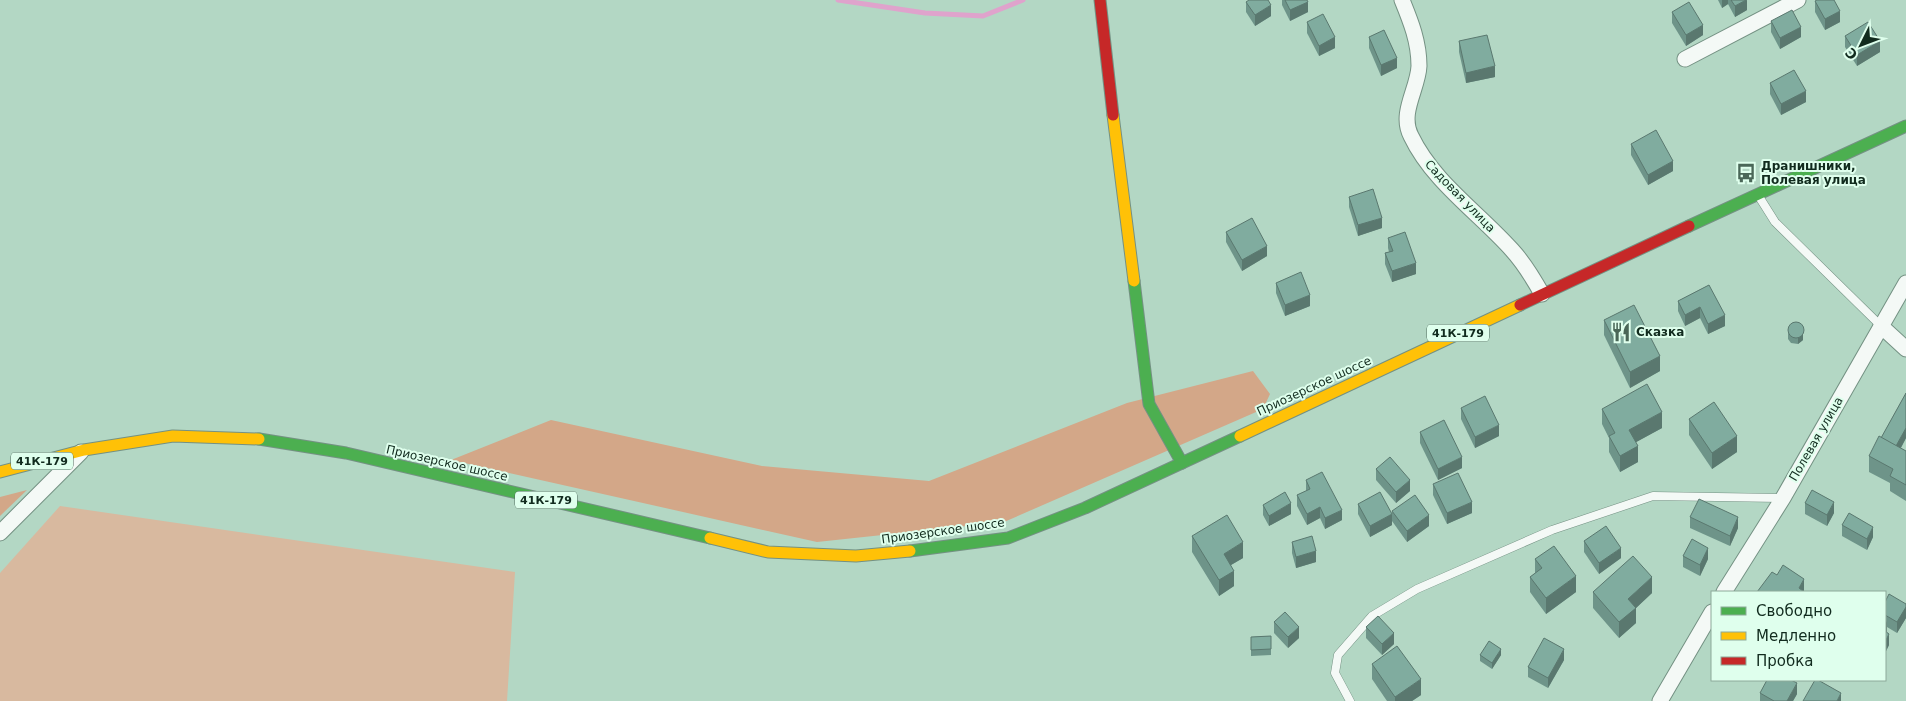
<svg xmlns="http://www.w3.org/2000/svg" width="1906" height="701" font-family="'DejaVu Sans',sans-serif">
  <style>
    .green { fill: #d8b99f }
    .forest { fill: #d3a788 }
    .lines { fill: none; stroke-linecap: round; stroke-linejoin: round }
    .stream { stroke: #dfa3cc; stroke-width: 5 }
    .lane-casing { stroke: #749183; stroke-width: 9 }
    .street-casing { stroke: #749183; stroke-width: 17 }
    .fast-casing { stroke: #749183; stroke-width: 13 }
    .slow-casing { stroke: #749183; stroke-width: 13 }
    .jam-casing { stroke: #749183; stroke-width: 13 }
    .lane { stroke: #f4f9f6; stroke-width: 8 }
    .street { stroke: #f4f9f6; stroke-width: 15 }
    .fast { stroke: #4caf50; stroke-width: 11 }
    .slow { stroke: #ffc107; stroke-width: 11 }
    .jam { stroke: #c62828; stroke-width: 11 }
    .wall { fill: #6e9489 }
    .shaded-wall { fill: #5a786f }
    .building { fill: #80ac9f; stroke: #5a786f }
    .labels { text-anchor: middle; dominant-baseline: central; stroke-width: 4; stroke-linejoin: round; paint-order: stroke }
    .shield { fill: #dfffed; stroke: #4f6b5c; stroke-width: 1 }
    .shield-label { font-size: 11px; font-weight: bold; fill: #112b1e }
    .poi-label { font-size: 12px; font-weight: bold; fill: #112b1e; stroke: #dfffed; text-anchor: start }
    .street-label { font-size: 12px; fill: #112b1e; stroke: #dfffed }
  </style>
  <rect width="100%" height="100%" fill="#b3d7c4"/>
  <!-- green -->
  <path class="green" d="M60 506 515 572 507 701H0V573Z"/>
  <!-- forest -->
  <g class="forest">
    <path d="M1253 371 1270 394 1263 409 1004 522 817 542 451 460 551 420 762 466 929 481 1127 403Z"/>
    <path d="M27 490 0 516V497Z"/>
  </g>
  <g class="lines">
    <!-- stream -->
    <path class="stream" d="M838 0 925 13 983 16 1023 0"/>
    <defs>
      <g id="lane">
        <path d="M1758 195 1775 222 1881 326"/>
        <path d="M1350 701 1335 673 1338 655 1372 616 1417 589 1552 530 1653 496 1783 498"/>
      </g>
      <g id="street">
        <path d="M1402 0C1411 22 1419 42 1419 66 1418 89 1399 113 1411 136 1433 182 1478 212 1512 250 1524 263 1533 278 1542 294"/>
        <path d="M1685 59 1798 0"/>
        <path d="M1881 326 1906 349"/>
        <path d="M0 533 81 452"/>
        <path d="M1724 592 1783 498 1906 283"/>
        <path d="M1660 701 1712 612"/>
      </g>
      <g id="fast">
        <path d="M1689 226 1906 126"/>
        <path d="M1134 281 1149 404 1182 463"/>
        <path d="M259 439 346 453 710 538"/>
        <path d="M910 551 1008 538 1085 508 1240 436"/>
      </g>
      <g id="slow">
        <path d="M1113 115 1134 281"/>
        <path d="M1240 436 1520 305"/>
        <path d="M0 472 84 450 173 436 259 439"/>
        <path d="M710 538 768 552 856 556 910 551"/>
      </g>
      <g id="jam">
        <path d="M1100 0 1113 115"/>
        <path d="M1520 305 1689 226"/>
      </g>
    </defs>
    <!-- lane casing -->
    <use href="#lane" class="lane-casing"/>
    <!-- street casing -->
    <use href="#street" class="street-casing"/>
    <!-- fast casing -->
    <use href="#fast" class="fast-casing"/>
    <!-- slow casing -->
    <use href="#slow" class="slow-casing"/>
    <!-- jam casing -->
    <use href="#jam" class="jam-casing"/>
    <!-- lane -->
    <use href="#lane" class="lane"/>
    <!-- street -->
    <use href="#street" class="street"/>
    <!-- fast -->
    <use href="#fast" class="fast"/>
    <!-- slow -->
    <use href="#slow" class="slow"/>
    <!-- jam -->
    <use href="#jam" class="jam"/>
  </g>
  <!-- wall -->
  <g class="wall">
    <path d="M1282 0H1307L1308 12 1290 21 1282 5Z"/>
    <path d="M1718 0H1747V10L1735 17 1728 4 1722 8Z"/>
    <path d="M1815 1 1840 22 1825 30 1815 12Z"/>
    <path d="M1246 2 1271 16 1255 26 1246 12Z"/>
    <path d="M1672 12 1703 35 1686 46 1672 23Z"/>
    <path d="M1771 21 1801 37 1780 49 1771 32Z"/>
    <path d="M1307 22 1335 48 1319 56 1307 33Z"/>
    <path d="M1845 36 1880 52 1857 66 1845 47Z"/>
    <path d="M1369 37 1397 68 1381 76 1369 48Z"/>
    <path d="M1459 41 1495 77 1466 83 1459 52Z"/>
    <path d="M1770 83 1806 102 1781 115 1770 94Z"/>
    <path d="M1631 144 1673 171 1648 185 1631 155Z"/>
    <path d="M1349 197 1382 228 1358 236 1349 207Z"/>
    <path d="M1226 232 1267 256 1242 271 1226 242Z"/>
    <path d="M1388 238 1416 274 1392 282 1385 264V253L1389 252 1388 248Z"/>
    <path d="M1276 283 1310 306 1285 316 1276 293Z"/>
    <path d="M1709 285 1725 326 1708 334 1700 318 1685 326 1678 311V301Z"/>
    <path d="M1604 320 1660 371 1630 388 1604 335Z"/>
    <path d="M1788 333 1803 340 1798 344 1791 343 1788 339Z"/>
    <path d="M1906 393V438L1901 448 1906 451V501L1890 491V483L1869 472V456L1881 438Z"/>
    <path d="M1461 408 1499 436 1475 448 1461 419Z"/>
    <path d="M1602 409 1662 428 1636 442 1638 462 1620 472 1609 452V438L1602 424Z"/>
    <path d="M1689 419 1737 452 1712 469 1689 435Z"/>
    <path d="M1420 432 1462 468 1438 480 1420 443Z"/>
    <path d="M1376 469 1410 491 1396 503 1376 480Z"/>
    <path d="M1306 480 1342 520 1325 529 1320 518 1307 525 1297 506V495L1306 491Z"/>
    <path d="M1433 484 1472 513 1447 524 1433 495Z"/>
    <path d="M1805 503 1834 513 1827 526 1805 514Z"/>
    <path d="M1358 504 1392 525 1370 537 1358 514Z"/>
    <path d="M1263 505 1291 514 1269 526 1263 515Z"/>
    <path d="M1392 511 1429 526 1407 542 1392 521Z"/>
    <path d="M1690 517 1738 528 1730 546 1690 528Z"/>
    <path d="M1842 525 1873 537 1867 550 1842 536Z"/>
    <path d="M1192 536 1243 558 1231 565 1234 586 1219 596 1192 552Z"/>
    <path d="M1584 541 1621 558 1599 574 1584 552Z"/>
    <path d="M1292 542 1316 562 1296 568 1292 553Z"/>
    <path d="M1683 556 1708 559 1700 576 1683 567Z"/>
    <path d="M1535 559 1576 592 1546 614 1530 592V577L1535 573Z"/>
    <path d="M1593 592 1652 593 1636 608V623L1619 638 1593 608Z"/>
    <path d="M1885 602 1906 604V618L1897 633 1887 627V632L1889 645 1885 653Z"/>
    <path d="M1274 622 1299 638 1288 648 1274 633Z"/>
    <path d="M1366 627 1394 644 1382 655 1366 638Z"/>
    <path d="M1271 636V655L1251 656V637Z"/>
    <path d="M1480 655H1501L1492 669 1480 661Z"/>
    <path d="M1564 660 1548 688 1528 677V667Z"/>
    <path d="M1372 664 1421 695 1412 701H1387L1372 679Z"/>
    <path d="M1760 693 1797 694 1793 701H1760Z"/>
  </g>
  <!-- shaded-wall -->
  <g class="shaded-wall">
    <path d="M1722 0H1728V4L1722 8Z"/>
    <path d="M1747 0V10L1735 17V6Z"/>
    <path d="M1308 2V12L1290 21V10Z"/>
    <path d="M1271 5V16L1255 26V15Z"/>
    <path d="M1840 11V22L1825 30V19Z"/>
    <path d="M1703 25V35L1686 46V35Z"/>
    <path d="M1801 27V37L1780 49V38Z"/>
    <path d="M1335 37V48L1319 56V46Z"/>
    <path d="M1880 41V52L1857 66V55Z"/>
    <path d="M1397 58V68L1381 76V65Z"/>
    <path d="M1495 66V77L1466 83V73Z"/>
    <path d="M1806 91V102L1781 115V104Z"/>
    <path d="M1673 161V171L1648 185V175Z"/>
    <path d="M1382 218V228L1358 236V225Z"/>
    <path d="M1267 246V256L1242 271V260Z"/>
    <path d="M1416 263V274L1392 282V271Z"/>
    <path d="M1310 295V306L1285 316V305Z"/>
    <path d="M1700 307V318L1685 326V315Z"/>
    <path d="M1725 315V326L1708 334V324Z"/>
    <path d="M1803 328V340L1798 344V338Z"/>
    <path d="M1660 356V371L1630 388V372Z"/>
    <path d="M1662 412V428L1629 446V430Z"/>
    <path d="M1499 425V436L1475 448V437Z"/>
    <path d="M1906 428V438L1894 460V450Z"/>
    <path d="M1737 436V452L1712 469V453Z"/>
    <path d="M1638 446V462L1620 472V456Z"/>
    <path d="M1462 457V468L1438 480V469Z"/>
    <path d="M1410 480V491L1396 503V492Z"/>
    <path d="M1472 502V513L1447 524V513Z"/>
    <path d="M1834 502V513L1827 526V515Z"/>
    <path d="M1291 503V514L1269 526V516Z"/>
    <path d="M1320 507V518L1307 525V514Z"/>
    <path d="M1342 510V520L1325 529V518Z"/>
    <path d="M1392 514V525L1370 537V526Z"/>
    <path d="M1429 515V526L1407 542V531Z"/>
    <path d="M1738 517V528L1730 546V536Z"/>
    <path d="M1873 527V537L1867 550V539Z"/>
    <path d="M1243 542V558L1224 569V554Z"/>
    <path d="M1621 548V558L1599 574V563Z"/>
    <path d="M1708 548V559L1700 576V565Z"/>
    <path d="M1316 551V562L1296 568V557Z"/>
    <path d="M1234 571V586L1219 596V580Z"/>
    <path d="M1576 576V592L1546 614V598Z"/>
    <path d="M1652 577V593L1636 608V623L1619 638V622L1628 599Z"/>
    <path d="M1804 579V592L1799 588Z"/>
    <path d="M1906 607V618L1897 633V622Z"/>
    <path d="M1887 621V631L1885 636V625Z"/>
    <path d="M1299 627V638L1288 648V637Z"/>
    <path d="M1394 633V644L1382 655V644Z"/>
    <path d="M1889 634V645L1885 653V642Z"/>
    <path d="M1501 649V655L1492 669V663Z"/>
    <path d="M1564 649V660L1548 688V678Z"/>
    <path d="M1421 679V695L1412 701H1395V697Z"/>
    <path d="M1797 683V694L1793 701H1787Z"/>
    <path d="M1841 693V701H1837Z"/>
  </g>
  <!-- building -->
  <g class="building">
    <path d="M1249 0H1268L1271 5 1255 15 1246 2Z"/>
    <path d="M1285 0H1307L1308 2 1290 10Z"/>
    <path d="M1731 0H1746L1735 6Z"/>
    <path d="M1817 0H1834L1840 11 1825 19 1815 1Z"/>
    <path d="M1689 2 1703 25 1686 35 1672 12Z"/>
    <path d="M1792 10 1801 27 1780 38 1771 21Z"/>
    <path d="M1323 14 1335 37 1319 46 1307 22Z"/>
    <path d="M1868 22 1880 41 1857 55 1845 36Z"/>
    <path d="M1384 30 1397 58 1381 65 1369 37Z"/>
    <path d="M1487 35 1495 66 1466 73 1459 41Z"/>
    <path d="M1794 70 1806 91 1781 104 1770 83Z"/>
    <path d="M1656 130 1673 161 1648 175 1631 144Z"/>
    <path d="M1373 189 1382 218 1358 225 1349 197Z"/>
    <path d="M1252 218 1267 246 1242 260 1226 232Z"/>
    <path d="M1405 232 1416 263 1392 271 1385 253 1393 251 1388 238Z"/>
    <path d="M1301 272 1310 295 1285 305 1276 283Z"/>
    <path d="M1709 285 1725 315 1708 324 1700 307 1685 315 1678 301Z"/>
    <path d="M1634 305 1660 356 1630 372 1604 320Z"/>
    <circle cx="1796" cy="330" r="8"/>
    <path d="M1647 384 1662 412 1629 430 1638 446 1620 456 1609 436 1615 433 1602 409Z"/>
    <path d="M1906 393V428L1896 446 1881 438Z"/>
    <path d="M1485 396 1499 425 1475 437 1461 408Z"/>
    <path d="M1714 402 1737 436 1712 453 1689 419Z"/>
    <path d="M1444 420 1462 457 1438 469 1420 432Z"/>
    <path d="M1879 436 1906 451V485L1890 476 1893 469 1869 456Z"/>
    <path d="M1390 457 1410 480 1396 492 1376 469Z"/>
    <path d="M1322 472 1342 510 1325 518 1320 507 1307 514 1297 495 1310 489 1306 480Z"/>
    <path d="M1458 473 1472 502 1447 513 1433 484Z"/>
    <path d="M1812 490 1834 502 1827 515 1805 503Z"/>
    <path d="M1285 492 1291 503 1269 516 1263 505Z"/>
    <path d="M1380 492 1392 514 1370 526 1358 504Z"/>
    <path d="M1415 495 1429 515 1407 531 1392 511Z"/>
    <path d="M1699 499 1738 517 1730 536 1690 517Z"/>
    <path d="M1849 513 1873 527 1867 539 1842 525Z"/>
    <path d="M1227 515 1243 542 1224 554 1234 571 1219 580 1192 536Z"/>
    <path d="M1606 526 1621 548 1599 563 1584 541Z"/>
    <path d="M1312 536 1316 551 1296 557 1292 542Z"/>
    <path d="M1692 539 1708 548 1700 565 1683 556Z"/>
    <path d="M1554 546 1576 576 1546 598 1530 577 1542 568 1535 559Z"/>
    <path d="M1633 556 1652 577 1628 599 1636 608 1619 622 1593 592Z"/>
    <path d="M1783 565 1804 579 1799 588 1804 592H1757L1772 572 1777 575Z"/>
    <path d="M1889 594 1906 604V607L1897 622 1885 615V602Z"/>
    <path d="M1285 612 1299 627 1288 637 1274 622Z"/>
    <path d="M1378 616 1394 633 1382 644 1366 627Z"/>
    <path d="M1885 631 1889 634 1885 642Z"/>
    <path d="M1271 636V649L1251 650V637Z"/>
    <path d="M1544 638 1564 649 1548 678 1528 667Z"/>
    <path d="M1489 641 1501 649 1492 663 1480 655Z"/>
    <path d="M1397 646 1421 679 1395 697 1372 664Z"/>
    <path d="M1767 680H1791L1797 683 1787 701H1774L1760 693Z"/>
    <path d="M1815 680H1818L1841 693 1837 701H1803Z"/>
  </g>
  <!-- icons -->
  <defs>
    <symbol id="bus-bare" viewBox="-9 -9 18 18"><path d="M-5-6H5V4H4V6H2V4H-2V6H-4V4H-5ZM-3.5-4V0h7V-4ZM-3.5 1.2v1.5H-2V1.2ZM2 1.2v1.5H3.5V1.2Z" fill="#4a6758" stroke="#dfffed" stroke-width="2.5" paint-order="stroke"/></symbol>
    <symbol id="restaurant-bare" viewBox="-9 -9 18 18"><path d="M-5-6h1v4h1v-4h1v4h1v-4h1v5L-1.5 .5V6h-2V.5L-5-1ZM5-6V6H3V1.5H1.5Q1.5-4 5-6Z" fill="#4a6758" stroke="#dfffed" stroke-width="2.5" paint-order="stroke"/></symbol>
  </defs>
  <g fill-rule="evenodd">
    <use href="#bus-bare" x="1732" y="159" width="28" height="28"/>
    <use href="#restaurant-bare" x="1607" y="318" width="28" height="28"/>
  </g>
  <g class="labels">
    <!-- shield labels -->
    <g class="shield">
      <rect x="1427" y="324.5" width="62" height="17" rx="4"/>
      <rect x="11" y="452.5" width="62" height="17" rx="4"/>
      <rect x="515" y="491.5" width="62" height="17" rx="4"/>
    </g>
    <g class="shield-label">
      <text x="1458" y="333">41К-179</text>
      <text x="42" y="461">41К-179</text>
      <text x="546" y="500">41К-179</text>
    </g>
    <!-- poi labels -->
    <g class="poi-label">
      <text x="1761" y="166">Дранишники,<tspan x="1761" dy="14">Полевая улица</tspan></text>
      <text x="1636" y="332">Сказка</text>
    </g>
    <!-- street labels -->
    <g class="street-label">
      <text transform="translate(1460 196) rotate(46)">Садовая улица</text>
      <text transform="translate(1314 386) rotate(-25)">Приозерское шоссе</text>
      <text transform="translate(1816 439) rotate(-60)">Полевая улица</text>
      <text transform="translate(447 463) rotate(13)">Приозерское шоссе</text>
      <text transform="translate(943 531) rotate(-8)">Приозерское шоссе</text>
    </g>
  </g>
  <!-- legend -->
  <rect x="1711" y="591" width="175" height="90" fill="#dfffed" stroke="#8daa9a"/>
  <rect x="1721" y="607" width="25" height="8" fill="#4caf50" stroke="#8daa9a"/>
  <text x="1756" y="616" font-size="15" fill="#112b1e">Свободно</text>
  <rect x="1721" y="632" width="25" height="8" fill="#ffc107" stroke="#8daa9a"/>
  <text x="1756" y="641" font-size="15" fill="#112b1e">Медленно</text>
  <rect x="1721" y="657" width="25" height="8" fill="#c62828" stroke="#8daa9a"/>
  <text x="1756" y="666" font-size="15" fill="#112b1e">Пробка</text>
  <!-- north arrow -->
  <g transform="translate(1861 45) rotate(228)" stroke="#dfffed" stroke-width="4" paint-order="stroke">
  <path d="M0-4L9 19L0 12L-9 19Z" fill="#112b1e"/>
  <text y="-8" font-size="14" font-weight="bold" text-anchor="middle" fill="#112b1e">С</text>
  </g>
</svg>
